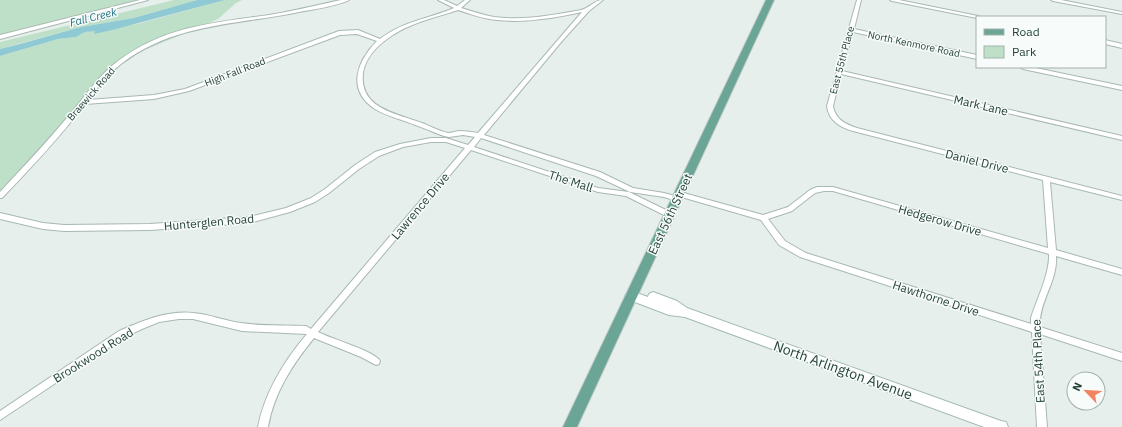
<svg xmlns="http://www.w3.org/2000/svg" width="1122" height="427" font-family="'IBM Plex Sans',sans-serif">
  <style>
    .green { fill: #bfe0c8 }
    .water { fill: #8ec9d4 }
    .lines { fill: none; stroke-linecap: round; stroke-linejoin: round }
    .minor-casing { stroke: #a8b8b2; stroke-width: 2 }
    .secondary-casing { stroke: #a4bbb3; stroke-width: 2 }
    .primary-casing { stroke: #c2cac8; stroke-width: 2 }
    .minor { fill: #fff; fill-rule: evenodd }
    .secondary { fill: #fff; fill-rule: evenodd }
    .primary { fill: #6aa596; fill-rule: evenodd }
    .labels { text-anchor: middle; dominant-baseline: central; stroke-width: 3; stroke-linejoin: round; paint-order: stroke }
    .far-street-label { font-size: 10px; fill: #24423a; stroke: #f7fbf9 }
    .far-water-label { font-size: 11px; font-style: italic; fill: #1c6f80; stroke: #f7fbf9 }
    .street-label { font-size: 12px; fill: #24423a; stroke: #f7fbf9 }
    .near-street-label { font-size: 14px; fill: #24423a; stroke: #f7fbf9 }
  </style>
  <rect width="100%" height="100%" fill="#e6efeb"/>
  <!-- green -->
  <g class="green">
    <path d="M0 0H138L0 35Z"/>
    <path d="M174 0H197L134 18 81 27 0 49V42Z"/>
    <path d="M225 0H242L236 3 218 19 147 49 141 46 113 66 0 193V56L58 39 76 37 85 32 137 24Z"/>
  </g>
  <!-- water -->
  <path class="water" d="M197 0H225L112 30 94 34 95 31 85 32 76 37 58 39 0 56V49L20 44 81 27 134 18Z"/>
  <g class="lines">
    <defs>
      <g id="minor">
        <path d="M140 0H148L0 39V35Z"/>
        <path d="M341 0H349C341 5 311 10 299 12 237 25 174 23 121 64 108 74 98 87 88 100L154 95 185 89 339 31 358 30 380 39C403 21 428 19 454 8L438 0H444L457 6 465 0H470L461 8C472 11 483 15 494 17 523 21 553 15 581 10 590 8 594 0 603 0L589 11 562 41 484 135 600 172 633 188 664 193 679 197 680 199 679 201H677L664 197 630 192 596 176 481 138 474 147 598 188 629 192 672 213 674 215 672 217H668L626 196 598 192 471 150 318 332C331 339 375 351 380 361L379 364 376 365 361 357 314 338C292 365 274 393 268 427H258C265 392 284 361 307 334L242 331 193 319H179L159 322 142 329 125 337 0 420V411L119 331C142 321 167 310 193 313 209 314 225 321 241 323 261 326 286 325 306 326L311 329 465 148 446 142H431L403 147 379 156 359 169 329 193 315 202 290 212 249 223 150 230 64 231 43 229 0 219V213L43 223 64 225 150 224 249 217 286 208 311 198 325 189 355 165 375 152 400 144 431 138H446L468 145 475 137 463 135 449 137 444 136C435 133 427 129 418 126 404 120 388 117 375 109 346 90 357 61 377 41L357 34 340 35 189 91 154 99 85 104C60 137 31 168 2 198H0V192C24 166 49 140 71 113 86 95 99 75 118 61 165 26 213 23 269 15 293 11 317 5 341 0ZM458 10C471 14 483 19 497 20 525 23 554 18 582 12L478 133C472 132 466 131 460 131 456 131 452 133 448 133 439 131 430 126 422 123 396 113 359 109 363 73 365 59 376 47 387 39 408 23 434 18 458 10Z"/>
        <path d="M857 0H861L854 29 977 55V59L853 32 842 71 1122 136V140L841 74 833 106C835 119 845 124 857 128L1122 196V200L1050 182 1056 250 1122 269V275L1056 256C1058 281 1038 303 1040 327L1122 353V361L1040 334 1047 427H1037L1032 332 800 257 779 245 761 220 678 196 677 194 680 192 763 215 788 207 810 190 817 187H833L1048 248 1043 180 853 131C840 127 829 121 827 106ZM824 191H833L1049 254C1050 273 1037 299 1031 318V324L806 253 785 241 768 219 792 211 815 193Z"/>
        <path d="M890 0H899L978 16 980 17H977V18L892 1Z"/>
        <path d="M1051 0H1061L1122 12V14L1053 1Z"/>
        <path d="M1105 40 1122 44V48L1105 44Z"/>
        <path d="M1020 67H1031L1122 86V90L1023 69Z"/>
      </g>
      <path id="secondary" d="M631 291 648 297 649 294 653 292 677 301 687 308 1001 421 1006 422 1008 427H984L685 317 669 315 627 299 625 296 627 293Z"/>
      <path id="primary" d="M766 0H774L577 427H563Z"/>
    </defs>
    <!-- minor casing -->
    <use href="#minor" class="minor-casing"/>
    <!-- secondary casing -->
    <use href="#secondary" class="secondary-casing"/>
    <!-- primary casing -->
    <use href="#primary" class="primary-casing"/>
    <!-- minor -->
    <use href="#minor" class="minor"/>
    <!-- secondary -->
    <use href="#secondary" class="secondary"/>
    <!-- primary -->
    <use href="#primary" class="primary"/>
  </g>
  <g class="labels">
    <!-- far-street labels -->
    <g class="far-street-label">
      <text transform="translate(914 44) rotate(12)">North Kenmore Road</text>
      <text transform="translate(842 60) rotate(-75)">East 55th Place</text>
      <text transform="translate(235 72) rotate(-21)">High Fall Road</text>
      <text transform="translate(91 94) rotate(-49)">Braewick Road</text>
    </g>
    <!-- far-water labels -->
    <g class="far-water-label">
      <text transform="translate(93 17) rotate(-14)">Fall Creek</text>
    </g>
    <!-- street labels -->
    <g class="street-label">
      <text transform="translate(981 105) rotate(13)">Mark Lane</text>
      <text transform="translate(977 161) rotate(14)">Daniel Drive</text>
      <text transform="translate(571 181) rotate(18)">The Mall</text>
      <text transform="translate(420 206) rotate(-50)">Lawrence Drive</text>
      <text transform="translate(670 214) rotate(-65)">East 56th Street</text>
      <text transform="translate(940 220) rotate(16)">Hedgerow Drive</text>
      <text transform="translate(209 222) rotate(-5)">Hunterglen Road</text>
      <text transform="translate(936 298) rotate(18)">Hawthorne Drive</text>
      <text transform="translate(93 355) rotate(-32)">Brookwood Road</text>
      <text transform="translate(1038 361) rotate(-93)">East 54th Place</text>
    </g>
    <!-- near-street labels -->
    <g class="near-street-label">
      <text transform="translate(843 370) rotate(20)">North Arlington Avenue</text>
    </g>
  </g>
  <!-- legend -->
  <rect x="976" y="16" width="130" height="52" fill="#f7fbf9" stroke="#a3b1ad"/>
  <rect x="984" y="29" width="20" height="6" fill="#6aa596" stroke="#a3b1ad"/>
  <text x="1012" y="36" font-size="12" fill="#24423a">Road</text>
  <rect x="984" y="46" width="20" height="12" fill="#bfe0c8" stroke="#a3b1ad"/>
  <text x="1012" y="56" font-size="12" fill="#24423a">Park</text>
  <!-- north arrow -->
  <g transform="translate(1086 391) rotate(295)"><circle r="19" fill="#f7fbf9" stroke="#a3b1ad"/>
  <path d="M0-3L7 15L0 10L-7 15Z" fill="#f4845f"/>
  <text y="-6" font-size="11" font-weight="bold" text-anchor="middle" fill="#24423a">N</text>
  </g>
</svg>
